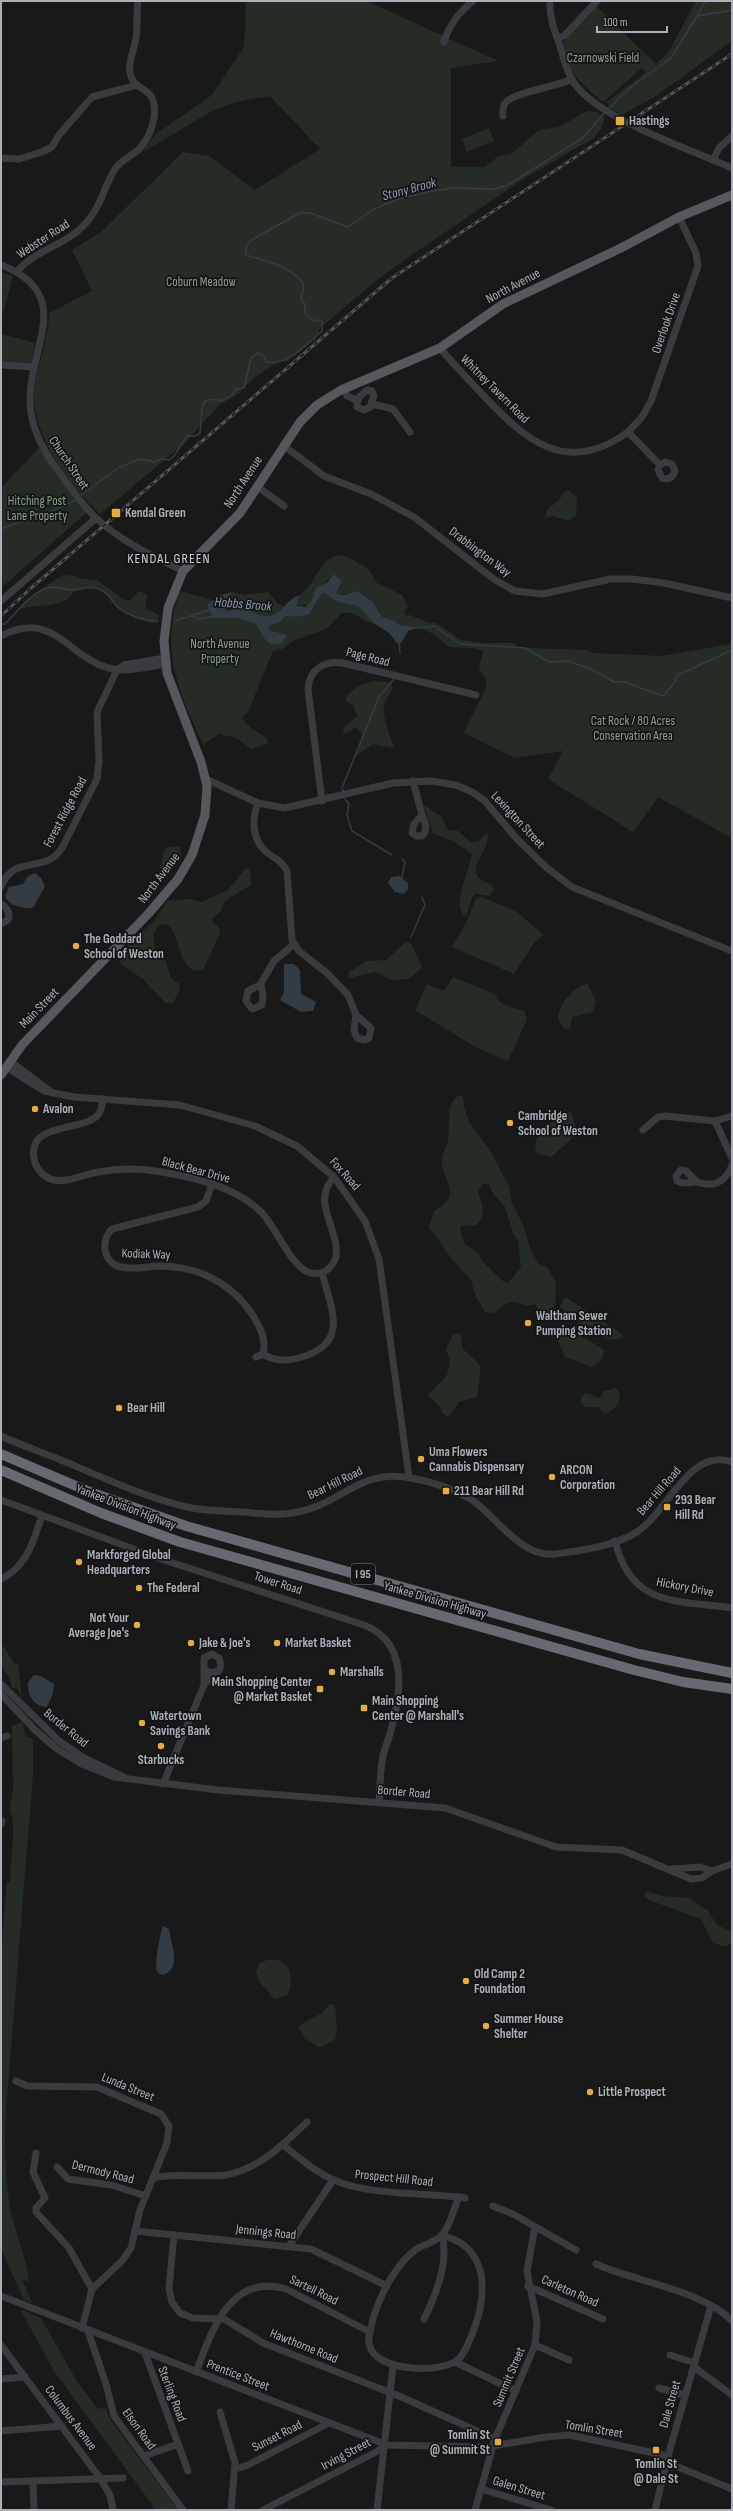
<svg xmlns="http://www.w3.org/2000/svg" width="733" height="2511" font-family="'Sofia Sans Condensed',sans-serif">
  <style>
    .green { fill: #252c26; fill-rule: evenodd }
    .water { fill: #333c43 }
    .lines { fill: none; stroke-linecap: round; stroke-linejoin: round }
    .stream { stroke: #333c43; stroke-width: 1.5 }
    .minor { stroke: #3a3b3f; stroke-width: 7 }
    .major { stroke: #56585e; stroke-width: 9 }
    .highway { stroke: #666970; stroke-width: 10 }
    .rail-casing { stroke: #53555a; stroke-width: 3 }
    .rail { stroke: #141415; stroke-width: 1.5; stroke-dasharray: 4.5; stroke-linecap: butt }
    .poi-dot { fill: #e3ac48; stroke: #141415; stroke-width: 1.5 }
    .labels { text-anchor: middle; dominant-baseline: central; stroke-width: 3.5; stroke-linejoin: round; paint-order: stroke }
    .shield { fill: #141415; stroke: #7e8188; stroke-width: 1 }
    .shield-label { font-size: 12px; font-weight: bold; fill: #acb0b9 }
    .park-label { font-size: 13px; fill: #85a286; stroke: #141415 }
    .poi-label { font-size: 13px; font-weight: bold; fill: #acb0b9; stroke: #141415; text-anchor: start }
    .street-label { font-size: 13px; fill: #acb0b9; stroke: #141415 }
    .water-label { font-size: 14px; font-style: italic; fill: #869eb1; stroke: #141415 }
    .neighbourhood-label { font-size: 14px; letter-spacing: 1px; fill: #cdcfd5; stroke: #141415 }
  </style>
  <rect width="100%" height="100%" fill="#19191a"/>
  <!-- green -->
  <g class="green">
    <path d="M246 1H367L498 61 451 68V167H484L499 156 511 154 539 130 559 127 587 111 597 112 605 117 601 129 594 138 528 176 416 252 377 280 320 328 318 334 288 361 278 362 254 378 238 394 220 404 186 442 100 514C68 483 28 432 35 385 38 361 49 337 49 313L92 291 72 250 101 232 183 152 209 156 255 190 320 149 270 96 236 102 214 110 141 153 156 134 212 95 244 47Z"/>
    <path d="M696 1H732V41L653 98 622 115 609 107 607 102 646 72 642 68 603 102C587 89 559 66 564 41L596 6 656 64 669 51Z"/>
    <path d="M489 128 494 141 467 152 462 139Z"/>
    <path d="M1 272 13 276 1 320Z"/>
    <path d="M1 334 35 343 31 364 1 362Z"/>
    <path d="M39 448 86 513 1 588V488Z"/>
    <path d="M565 491H569L577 497 576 516 569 521 553 516 545 518 547 510 559 500Z"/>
    <path d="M340 555 350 558 368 569 377 583 402 595 408 606 404 612 405 616 410 615 429 623 435 622 461 640 485 643H513L520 647 531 648 587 650 592 653 662 656 730 644 732 637V838L658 797 633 832 548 779 563 751 515 758 464 733 486 687V680L479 668 483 651 474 648 449 647 433 634 421 628 400 625 382 617 372 601 360 592 337 595 335 592 341 587 332 575C328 581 326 582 321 586 314 591 313 599 308 605L296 606C295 597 304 593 309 586 318 574 324 557 340 555Z"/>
    <path d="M63 575 76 576 82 579 97 580 125 600H130L138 592 141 591 147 596 145 608 159 615 158 623C143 623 125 615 114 605 109 600 107 593 99 590 91 586 82 590 74 591 66 609 35 604 19 609L38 591Z"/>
    <path d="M180 591 224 603 232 592 245 595 268 592 278 604 284 606 279 613 269 616 282 620 285 616 294 617 312 612 320 596 326 593 337 602 358 606 375 624C363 622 354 610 342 613L326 629 295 640 282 649 273 651 248 712 241 718 251 728 267 738 268 744 251 749 237 738 219 734 203 745C179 691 159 651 180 591Z"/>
    <path d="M373 681 387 682 392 685C393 694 385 697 384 705 382 715 390 738 395 748L373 744 355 757 362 735 356 727 346 733 343 732 344 727 357 716 353 705 346 702V697L357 687Z"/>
    <path d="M424 805 442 817 448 830 458 831 471 842 479 841 486 833 488 835C489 854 458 874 491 884L494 890 489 896 475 894 471 900 466 917C450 906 470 871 472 854L451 840 433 834Z"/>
    <path d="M169 847H180L181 855 166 878H163L159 873 164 850Z"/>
    <path d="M246 868 250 869 251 885 225 901 221 911 211 920 220 929V933L203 970C174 978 183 917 159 925L153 934 155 949 166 962 171 978 179 984 180 989 173 1003H166L143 979 121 964 119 959 128 945 155 920 167 901 190 899 201 902 228 890Z"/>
    <path d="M482 897 517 912 544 935 534 943 514 974 452 947 466 923 476 898Z"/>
    <path d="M406 942 411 943 422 967 409 979 391 980 376 972 349 978V972L367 961 386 960Z"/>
    <path d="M453 977 495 994C497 1005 514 1008 524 1011L527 1019 508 1061 477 1048 415 1010 427 984 444 991Z"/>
    <path d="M588 984 596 1002 593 1012 572 1017 570 1028 564 1029 558 1018C559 1004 574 986 588 984Z"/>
    <path d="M460 1095 463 1096 464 1107 469 1122 489 1149 509 1186 512 1203 524 1227 530 1248 538 1263 548 1268 556 1283 555 1305 545 1316 534 1315 538 1309 535 1304C524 1308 520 1301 511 1302 505 1303 499 1311 492 1313L485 1312 476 1297 471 1280 454 1262 429 1227 434 1211C440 1207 448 1204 449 1196 452 1184 443 1176 442 1164 441 1155 446 1149 448 1140 451 1128 444 1102 460 1095ZM483 1184H489L492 1192 505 1207 513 1233 518 1240 521 1268 508 1283 504 1282 482 1261 478 1253 464 1243 460 1229 461 1226 476 1225C488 1214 481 1203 478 1191Z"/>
    <path d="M568 1111 571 1113 576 1127 575 1132 569 1141 551 1157 538 1154 535 1150C538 1131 539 1124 560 1121Z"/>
    <path d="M565 1297C572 1301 623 1334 625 1337L613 1340 607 1339 577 1321 560 1307Z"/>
    <path d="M458 1333 461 1336 463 1349 481 1366 477 1397 459 1402 450 1415 447 1416 442 1413 440 1407 428 1395 447 1375 450 1362 446 1349 453 1335Z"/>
    <path d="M562 1333C578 1333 592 1341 604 1351L601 1361 592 1367 565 1357 557 1338 558 1334Z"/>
    <path d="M616 1388 619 1391C621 1403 616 1409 605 1414L598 1407H587L581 1404V1397L586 1393 600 1398 604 1391Z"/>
    <path d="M1 1643 15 1664H18L22 1698 17 1688H12L9 1677 1 1666Z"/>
    <path d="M22 1722 26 1737 33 1739V1774L6 2110C4 2143 5 2175 10 2208 15 2233 26 2255 29 2282L22 2279 32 2303 24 2300 1 2249V1951L7 1882H10L13 1840V1820L10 1810 13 1789 12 1726Z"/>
    <path d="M647 1891 662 1896 690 1898 708 1911 717 1925 732 1932V1942L726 1947 713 1943 701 1919 649 1900 644 1896Z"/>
    <path d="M267 1960H279C293 1967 293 1982 288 1995L274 1999 259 1981 256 1972 259 1964Z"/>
    <path d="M330 2004 335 2005 337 2028 335 2040 320 2047 305 2039 298 2026 322 2013Z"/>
    <path d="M20 2309 41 2318 76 2380 97 2408 106 2409 110 2419 178 2510H156L54 2371Z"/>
  </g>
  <!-- water -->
  <g class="water">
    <path d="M333 574 342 581 336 594 344 595 358 591 372 601 382 617 394 621 400 625 421 628 409 630 401 643H397L389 633 375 624 358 606 337 602 325 593 320 596 310 614 296 617 285 616 280 622 270 625 268 630 287 635 282 643C265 649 263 633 255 623L238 618H213L207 605 221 595 232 592 223 604 225 611H230L238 606C247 608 255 615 265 616 282 617 285 599 300 595L296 606 305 607 311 601 316 588 328 582Z"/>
    <path d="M35 873 41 878 45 886 33 908C24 909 10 906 5 897L9 887 23 884 28 876Z"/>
    <path d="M400 876 408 883V889L404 894 395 892 388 883 391 877Z"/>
    <path d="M284 964H294L300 970 301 994 316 1002 313 1011 301 1012 280 1000 284 992Z"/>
    <path d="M34 1675 41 1676 54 1684 53 1694 47 1707C33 1706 27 1695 28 1682Z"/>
    <path d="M163 1926 169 1929C171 1944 183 1970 162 1975 161 1974 158 1973 157 1971 154 1965 160 1933 163 1926Z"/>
  </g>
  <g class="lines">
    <!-- stream -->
    <g class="stream">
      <path d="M697 16 704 3 708 1"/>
      <path d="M608 109 631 87 671 58 697 16 732 10"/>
      <path d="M81 495 120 467 140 459 155 462 161 459 169 460 174 456 187 436H195L200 433 202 408 205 401 213 399 222 401 232 395 236 389 244 388 251 358 258 353 264 356 266 362C288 366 307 344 322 331V320L314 321 305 313V304L301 299 304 285C291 265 267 262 246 255V247L251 240 300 213H310L348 227 372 210 398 199 428 192 452 188 495 189 508 185 584 137 604 113"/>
      <path d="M1 529C26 519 52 513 75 500"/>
      <path d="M191 616 200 619 214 616"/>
      <path d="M175 621 209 610"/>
      <path d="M1 624H5C17 612 34 588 53 587 60 587 67 590 74 590 83 589 93 585 101 590 109 594 111 598 116 605 125 615 145 621 158 621"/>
      <path d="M419 628 434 626 460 644 525 648 549 662 568 661 591 669 614 682H624L663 696 672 686 678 675 732 650"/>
      <path d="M399 641 400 653"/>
      <path d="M344 792 342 788 379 697 394 679"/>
      <path d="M345 799 349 804 347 815 352 831 392 855"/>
      <path d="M402 877 405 862 402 859"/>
      <path d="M411 937 425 905 422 897"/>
    </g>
    <!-- minor -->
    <g class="minor">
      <path d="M550 1C549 16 554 29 559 43 563 56 566 71 574 83 600 120 690 149 732 168"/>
      <path d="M558 39 565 35 597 1"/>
      <path d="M444 42C449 25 459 12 473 1"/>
      <path d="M137 85C122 71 134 54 136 38 138 26 136 13 138 1"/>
      <path d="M503 116C503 111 502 106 506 102 515 92 556 87 572 79"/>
      <path d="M1 158 19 159 42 152 52 147 59 135 92 97 137 85C142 89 147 91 151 96 160 112 150 139 138 150 131 156 120 161 115 169 101 192 102 208 80 229 61 247 33 251 17 272"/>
      <path d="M713 160 719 148 732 136"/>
      <path d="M1 265C84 297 18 357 32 418 36 438 47 456 59 472 71 488 82 505 97 519 121 541 154 557 183 571"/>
      <path d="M440 348C453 364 468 379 482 394 525 440 566 477 628 432L660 465 665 462 672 464 675 471C673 478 668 480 662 478L658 470 660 465"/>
      <path d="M1 365 33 367"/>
      <path d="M344 389 347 396 357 400"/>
      <path d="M367 390 372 391 374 396 370 407 364 410 357 407C356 399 361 395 367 390Z"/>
      <path d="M372 404 393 409 410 432"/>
      <path d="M628 432 642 417 651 401 698 266 696 253 679 217"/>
      <path d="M283 445 324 476 371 494 414 517 495 580 515 591 543 594 610 579H632L664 583 732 598"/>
      <path d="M258 487 284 506"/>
      <path d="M1 601 96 518"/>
      <path d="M1 636C53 609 67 656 108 668 127 673 147 667 166 664"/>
      <path d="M117 670 124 665 165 658"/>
      <path d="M206 779 258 803 285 808 393 783 431 781 456 785 472 792 484 800 517 839 547 868 572 887 732 951"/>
      <path d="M413 781 422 815 414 824 412 833 416 836H422C429 829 425 823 422 815"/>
      <path d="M322 801 308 689C309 670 324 660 343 663L476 695"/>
      <path d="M258 803C251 821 252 842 269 854 276 859 283 862 287 871L292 940 299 951 328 974 348 995 356 1015 354 1030 357 1038 365 1040 369 1038 371 1028 356 1015"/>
      <path d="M1 887C14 853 45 875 62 848L97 779 99 761 97 712 117 670"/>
      <path d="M1 904C7 908 11 913 8 920L1 924"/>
      <path d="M261 984 263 996 262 1005 252 1009 246 1001 248 991 260 985 274 961 294 944"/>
      <path d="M10 1061 50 1091"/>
      <path d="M6 1067 44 1091 74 1097 180 1105 255 1126 297 1146 334 1177 365 1221 379 1259 409 1477"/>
      <path d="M103 1099C102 1105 102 1111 97 1116 80 1132 27 1122 34 1159 36 1169 44 1178 54 1180 68 1183 85 1174 98 1172 119 1168 141 1168 162 1172 196 1178 236 1187 261 1212 276 1227 291 1267 310 1273 323 1275 332 1269 336 1257 340 1228 310 1203 334 1177"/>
      <path d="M715 1121 732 1158"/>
      <path d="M643 1130 658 1117 665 1116 715 1121 732 1116"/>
      <path d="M697 1182 686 1171 681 1170 676 1176 677 1181C684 1185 688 1182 695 1182 699 1182 703 1184 707 1184 719 1186 729 1175 732 1165"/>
      <path d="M212 1184 206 1201 198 1207 112 1229C100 1241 103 1263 121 1267 133 1270 146 1267 158 1266 196 1266 230 1281 252 1314 259 1325 267 1339 263 1354"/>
      <path d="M256 1357 263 1354C276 1362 288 1361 302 1357 350 1343 331 1308 322 1273"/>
      <path d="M1 1436C21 1445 41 1452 61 1460 102 1477 144 1497 187 1507 205 1511 225 1511 244 1512 261 1514 280 1516 297 1512 341 1505 358 1468 411 1478 431 1482 454 1488 472 1500 497 1517 521 1558 555 1554 580 1551 615 1546 637 1532 668 1512 689 1447 732 1462"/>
      <path d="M1 1500 158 1558 364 1625C408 1642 402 1692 391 1730 389 1739 385 1747 383 1756 380 1771 380 1787 379 1802"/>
      <path d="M615 1541C631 1607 676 1600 732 1608"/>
      <path d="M1 1579C28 1566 33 1541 42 1516"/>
      <path d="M1 1684 59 1741 84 1758 124 1777"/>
      <path d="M204 1685V1658L212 1654 219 1658 221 1665 219 1671 210 1673 204 1669"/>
      <path d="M1 1694 35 1730 57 1749 82 1764 114 1777 218 1790 445 1808 556 1847 622 1850 691 1879 702 1878 712 1871 732 1864"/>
      <path d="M1 1738 7 1736"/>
      <path d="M163 1784 204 1685 215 1673"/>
      <path d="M1 1824 2 1821"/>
      <path d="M672 1869 700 1867 712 1871"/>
      <path d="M16 2081 27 2086 97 2087 161 2114 169 2126 167 2143 140 2210 131 2248 122 2261 92 2289 82 2328"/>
      <path d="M283 2145C300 2158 315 2172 334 2180 370 2196 426 2192 465 2198"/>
      <path d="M36 2153 33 2172 45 2198 36 2208V2212L69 2248 92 2289"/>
      <path d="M57 2167 68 2179 111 2185 146 2196"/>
      <path d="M153 2179C163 2172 209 2178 226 2175 261 2168 282 2145 307 2122"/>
      <path d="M493 2206 513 2214 576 2250"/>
      <path d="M135 2231 311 2249 387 2286"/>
      <path d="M174 2235 169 2288 172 2302 180 2313 193 2318 224 2319 263 2343 399 2396 495 2439"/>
      <path d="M442 2235C450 2238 460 2241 466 2247 490 2269 483 2306 473 2332 469 2341 465 2355 456 2361 438 2374 364 2372 369 2337 374 2306 391 2269 415 2250 423 2244 435 2243 442 2235 450 2226 454 2208 459 2197"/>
      <path d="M289 2246 333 2180"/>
      <path d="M596 2264C633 2281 705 2291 732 2321"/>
      <path d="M528 2286 603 2319"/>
      <path d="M1 2296 387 2445 486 2447 546 2437 570 2435 668 2456"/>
      <path d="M424 2319C436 2295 449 2261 442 2235"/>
      <path d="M88 2331 106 2384 114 2416 183 2510"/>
      <path d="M1 2345 100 2478 110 2495 113 2510"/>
      <path d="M535 2345 569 2360"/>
      <path d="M145 2353 188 2471"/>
      <path d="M670 2355 695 2363"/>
      <path d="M455 2362 516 2391"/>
      <path d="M694 2367 732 2395"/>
      <path d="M196 2372C211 2333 230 2272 286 2289L370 2332"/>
      <path d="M1 2379 25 2377"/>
      <path d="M659 2388 685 2395"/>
      <path d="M220 2412 235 2463 231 2510"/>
      <path d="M1 2431 62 2426"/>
      <path d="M144 2456 178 2444"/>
      <path d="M666 2462 732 2489"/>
      <path d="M235 2469 248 2465 329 2423"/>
      <path d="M33 2481 34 2510"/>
      <path d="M1 2482 123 2478"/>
      <path d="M481 2489 551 2510"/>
      <path d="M263 2510 378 2451 384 2444"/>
      <path d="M377 2510 393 2366"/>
      <path d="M475 2510 495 2439 535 2345 537 2322 527 2271 535 2227"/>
      <path d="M655 2510 670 2449 711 2306"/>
    </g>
    <!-- major -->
    <path class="major" d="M1 1075 22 1045 149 913 178 879 192 855 205 815 207 786 201 762 167 673 164 641 168 608 183 571 240 513 300 422 317 405 341 390 440 348 503 304 621 248 679 217 732 195"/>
    <!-- highway -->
    <g class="highway">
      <path d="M1 1454 90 1492 186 1526 639 1654 732 1673"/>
      <path d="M1 1470 101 1513 180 1542 634 1670 683 1682 732 1689"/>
    </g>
    <defs>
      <path id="rail" d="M1 616 30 589 392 278 732 54"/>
    </defs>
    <!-- rail casing -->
    <use href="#rail" class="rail-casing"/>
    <!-- rail -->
    <use href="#rail" class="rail"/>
  </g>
  <!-- markers -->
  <g class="poi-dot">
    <rect x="615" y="116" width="10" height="10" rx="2"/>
    <rect x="111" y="508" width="10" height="10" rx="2"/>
    <circle cx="76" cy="946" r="4"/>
    <circle cx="35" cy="1109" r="4"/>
    <circle cx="510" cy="1123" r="4"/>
    <circle cx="528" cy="1323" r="4"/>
    <circle cx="119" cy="1408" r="4"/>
    <circle cx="421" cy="1459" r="4"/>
    <circle cx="552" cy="1477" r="4"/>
    <rect x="442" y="1487" width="8" height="8" rx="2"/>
    <rect x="663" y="1503" width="8" height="8" rx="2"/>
    <circle cx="79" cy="1562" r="4"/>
    <circle cx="139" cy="1588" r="4"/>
    <circle cx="137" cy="1625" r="4"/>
    <circle cx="191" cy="1643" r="4"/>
    <circle cx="277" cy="1643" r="4"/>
    <circle cx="332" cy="1672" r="4"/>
    <rect x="316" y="1685" width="8" height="8" rx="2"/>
    <rect x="360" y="1704" width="8" height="8" rx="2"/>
    <circle cx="142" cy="1723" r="4"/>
    <circle cx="161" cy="1746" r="4"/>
    <circle cx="466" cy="1981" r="4"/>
    <circle cx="486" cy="2026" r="4"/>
    <circle cx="590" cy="2092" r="4"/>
    <rect x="494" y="2438" width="8" height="8" rx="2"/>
    <rect x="652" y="2446" width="8" height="8" rx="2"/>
  </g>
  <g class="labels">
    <!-- shield labels -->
    <rect class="shield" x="351" y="1564" width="24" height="20" rx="3"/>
    <g class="shield-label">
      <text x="363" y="1574">I 95</text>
    </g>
    <!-- park labels -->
    <g class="park-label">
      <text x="603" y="58">Czarnowski Field</text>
      <text x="201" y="282">Coburn Meadow</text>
      <text x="37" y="501">Hitching Post<tspan x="37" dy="15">Lane Property</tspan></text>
      <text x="220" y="644">North Avenue<tspan x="220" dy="15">Property</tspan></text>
      <text x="633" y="721">Cat Rock / 80 Acres<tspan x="633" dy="15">Conservation Area</tspan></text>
    </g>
    <!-- poi labels -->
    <g class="poi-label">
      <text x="629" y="121">Hastings</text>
      <text x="125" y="513">Kendal Green</text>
      <text x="84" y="939">The Goddard<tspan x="84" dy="15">School of Weston</tspan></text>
      <text x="43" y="1109">Avalon</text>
      <text x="518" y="1116">Cambridge<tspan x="518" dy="15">School of Weston</tspan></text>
      <text x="536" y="1316">Waltham Sewer<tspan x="536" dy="15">Pumping Station</tspan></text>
      <text x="127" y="1408">Bear Hill</text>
      <text x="429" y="1452">Uma Flowers<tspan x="429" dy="15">Cannabis Dispensary</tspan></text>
      <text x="560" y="1470">ARCON<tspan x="560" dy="15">Corporation</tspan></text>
      <text x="454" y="1491">211 Bear Hill Rd</text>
      <text x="675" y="1500">293 Bear<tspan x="675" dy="15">Hill Rd</tspan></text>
      <text x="87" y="1555">Markforged Global<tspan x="87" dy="15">Headquarters</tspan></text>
      <text x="147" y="1588">The Federal</text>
      <text x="129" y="1618" text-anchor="end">Not Your<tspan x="129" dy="15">Average Joe's</tspan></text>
      <text x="199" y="1643">Jake &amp; Joe's</text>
      <text x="285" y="1643">Market Basket</text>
      <text x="340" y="1672">Marshalls</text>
      <text x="312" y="1682" text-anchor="end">Main Shopping Center<tspan x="312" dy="15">@ Market Basket</tspan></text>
      <text x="372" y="1701">Main Shopping<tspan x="372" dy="15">Center @ Marshall's</tspan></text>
      <text x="150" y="1716">Watertown<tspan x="150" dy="15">Savings Bank</tspan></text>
      <text x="161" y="1760" text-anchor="middle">Starbucks</text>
      <text x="474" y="1974">Old Camp 2<tspan x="474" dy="15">Foundation</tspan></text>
      <text x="494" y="2019">Summer House<tspan x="494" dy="15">Shelter</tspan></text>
      <text x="598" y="2092">Little Prospect</text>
      <text x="490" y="2435" text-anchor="end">Tomlin St<tspan x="490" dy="15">@ Summit St</tspan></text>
      <text x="656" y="2464" text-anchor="middle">Tomlin St<tspan x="656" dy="15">@ Dale St</tspan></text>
    </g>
    <!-- street labels -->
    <g class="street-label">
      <text transform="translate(43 239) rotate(-33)">Webster Road</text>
      <text transform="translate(513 286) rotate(-28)">North Avenue</text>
      <text transform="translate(666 323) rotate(-71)">Overlook Drive</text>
      <text transform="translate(495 389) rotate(45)">Whitney Tavern Road</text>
      <text transform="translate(69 463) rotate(56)">Church Street</text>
      <text transform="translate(243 482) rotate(-57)">North Avenue</text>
      <text transform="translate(480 552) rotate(37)">Drabbington Way</text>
      <text transform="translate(368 657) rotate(14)">Page Road</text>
      <text transform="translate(65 812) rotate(-62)">Forest Ridge Road</text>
      <text transform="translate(518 820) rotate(47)">Lexington Street</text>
      <text transform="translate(159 878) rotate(-53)">North Avenue</text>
      <text transform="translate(39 1008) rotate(-46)">Main Street</text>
      <text transform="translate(196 1170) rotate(15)">Black Bear Drive</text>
      <text transform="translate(345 1174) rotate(48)">Fox Road</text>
      <text transform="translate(146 1254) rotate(2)">Kodiak Way</text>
      <text transform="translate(335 1483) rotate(-26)">Bear Hill Road</text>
      <text transform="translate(659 1491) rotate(-49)">Bear Hill Road</text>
      <text transform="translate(126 1507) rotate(21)">Yankee Division Highway</text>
      <text transform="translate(278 1583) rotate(18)">Tower Road</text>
      <text transform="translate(685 1587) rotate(11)">Hickory Drive</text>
      <text transform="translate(435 1600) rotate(16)">Yankee Division Highway</text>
      <text transform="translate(66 1728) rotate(39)">Border Road</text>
      <text transform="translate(404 1792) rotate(5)">Border Road</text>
      <text transform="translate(128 2087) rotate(22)">Lunda Street</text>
      <text transform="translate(103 2172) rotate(14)">Dermody Road</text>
      <text transform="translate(394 2178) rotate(6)">Prospect Hill Road</text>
      <text transform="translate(266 2232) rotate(6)">Jennings Road</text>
      <text transform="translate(314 2290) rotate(26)">Sartell Road</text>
      <text transform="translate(570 2291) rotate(24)">Carleton Road</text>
      <text transform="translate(304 2346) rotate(22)">Hawthorne Road</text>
      <text transform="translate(238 2375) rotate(21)">Prentice Street</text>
      <text transform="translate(509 2377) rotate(-67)">Summit Street</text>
      <text transform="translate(172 2394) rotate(69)">Sterling Road</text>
      <text transform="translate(670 2404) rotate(-74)">Dale Street</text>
      <text transform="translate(71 2418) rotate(53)">Columbus Avenue</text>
      <text transform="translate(139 2429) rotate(54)">Elson Road</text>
      <text transform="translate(594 2429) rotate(9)">Tomlin Street</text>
      <text transform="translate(277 2436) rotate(-27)">Sunset Road</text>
      <text transform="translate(346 2454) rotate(-28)">Irving Street</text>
      <text transform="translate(519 2488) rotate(17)">Galen Street</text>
    </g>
    <!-- water labels -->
    <g class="water-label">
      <text transform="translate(409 189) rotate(-15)">Stony Brook</text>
      <text transform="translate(243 604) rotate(5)">Hobbs Brook</text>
    </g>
    <!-- neighbourhood labels -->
    <g class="neighbourhood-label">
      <text x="169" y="558">KENDAL GREEN</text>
    </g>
  </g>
  <!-- border -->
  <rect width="733" height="2511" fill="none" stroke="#acb0b9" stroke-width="4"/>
  <!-- scale -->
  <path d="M597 26v6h70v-6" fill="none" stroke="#acb0b9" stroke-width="2"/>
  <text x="603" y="26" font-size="12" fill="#acb0b9" stroke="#141415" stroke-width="3" paint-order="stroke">100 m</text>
</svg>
